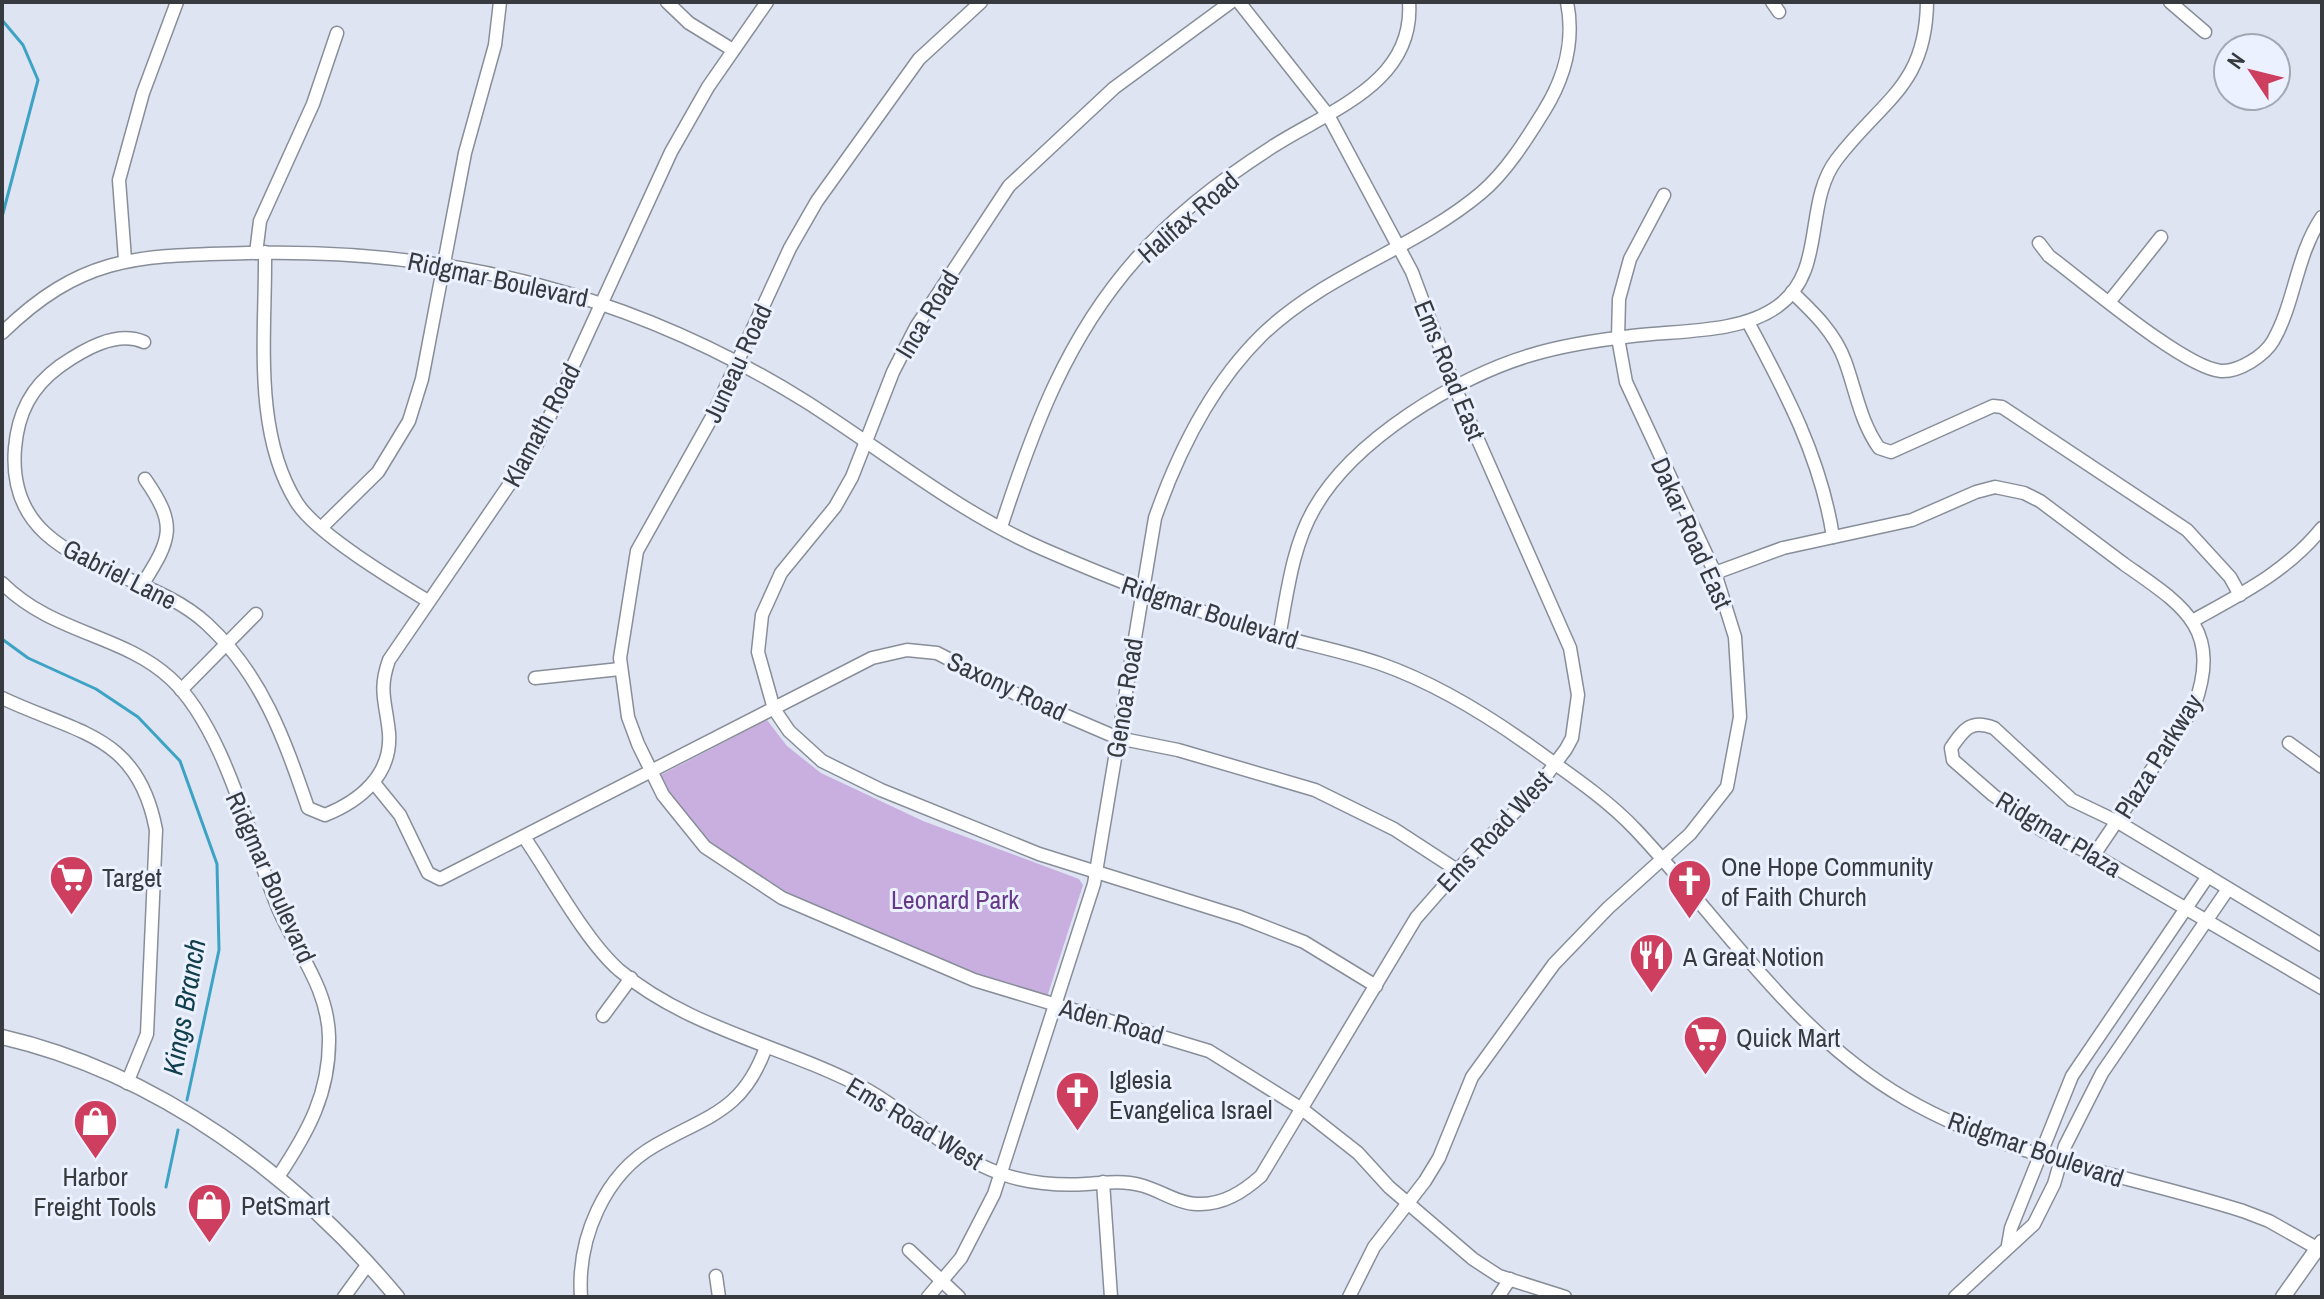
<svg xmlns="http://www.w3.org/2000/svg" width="2324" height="1299" font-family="'Archivo Narrow',sans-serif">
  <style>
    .green { fill: #c8afe0 }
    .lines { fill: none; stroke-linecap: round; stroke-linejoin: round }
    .stream { stroke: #3da3c4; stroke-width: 3 }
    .minor-casing { stroke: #888e99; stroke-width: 15 }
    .major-casing { stroke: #888e99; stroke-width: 17 }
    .minor { stroke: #fff; stroke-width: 12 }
    .major { stroke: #fff; stroke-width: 14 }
    .labels { text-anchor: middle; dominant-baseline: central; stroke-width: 6; stroke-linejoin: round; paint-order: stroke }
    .street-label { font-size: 26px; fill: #373a3f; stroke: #ebf1fe }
    .poi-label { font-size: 26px; fill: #373a3f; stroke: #ebf1fe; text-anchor: start }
    .park-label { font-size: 26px; fill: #67398a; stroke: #ebf1fe }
    .water-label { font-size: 28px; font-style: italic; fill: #113e4c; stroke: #ebf1fe }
  </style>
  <rect width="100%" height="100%" fill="#dee4f1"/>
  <!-- green -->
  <path class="green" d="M767 720 787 746 821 773 923 821 1079 879 1083 885 1048 994 1041 996C943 961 814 920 729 860 700 839 678 806 659 776Z"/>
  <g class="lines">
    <!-- stream -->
    <g class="stream">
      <path d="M2 20 23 45 38 80 2 217"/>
      <path d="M2 639 28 658 96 689 138 717 180 761 217 864 219 950 187 1100"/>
      <path d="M166 1187 178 1130"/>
    </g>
    <defs>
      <g id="minor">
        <path d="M667 2 689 23 733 50"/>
        <path d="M981 2 919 59 817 201 790 248 712 417 637 551 620 658 628 717 638 744 663 795 705 847 782 898 974 980 1209 1051 1302 1109 1358 1153 1389 1187 1473 1259 1499 1276 1565 1297"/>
        <path d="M1231 2 1114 88 1009 186 916 327 893 372 852 477 835 507 781 573 762 615 758 652 774 709 789 731 822 761 881 790 1039 854 1240 917 1304 942 1376 986"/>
        <path d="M1772 2 1779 12"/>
        <path d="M2170 2 2205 32"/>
        <path d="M2039 243 2049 256C2083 281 2184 368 2221 371 2239 372 2264 356 2273 341 2295 303 2296 255 2322 217"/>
        <path d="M265 252C266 332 252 432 297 503 317 534 395 581 428 601"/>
        <path d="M256 253 260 221 313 104 337 33"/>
        <path d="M125 259 119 180 143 93 177 2"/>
        <path d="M1792 292C1813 312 1835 333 1845 361 1856 391 1860 421 1879 448L1891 452 1993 406 2002 407 2187 530 2230 577 2240 595"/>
        <path d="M2110 301 2161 237"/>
        <path d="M1748 322C1785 391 1821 458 1833 537"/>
        <path d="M2 333C84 253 141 256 248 253 451 248 633 294 805 401 884 451 958 512 1043 549 1114 580 1185 607 1258 630 1298 643 1341 650 1381 664 1432 682 1482 712 1526 743 1563 770 1605 797 1636 830 1723 922 1793 1034 1906 1099 2010 1159 2130 1175 2243 1211L2269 1221 2322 1251"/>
        <path d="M144 342C116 330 83 350 60 366 31 387 18 413 15 448 5 569 142 563 207 624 262 675 284 738 308 808L325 815C360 801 392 775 389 733 386 702 378 691 389 660L537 444 671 152 708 87 767 2"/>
        <path d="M322 527 378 472 409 421 422 379 465 153 495 45 500 2"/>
        <path d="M1001 527C1033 429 1066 338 1136 259 1173 217 1225 177 1272 147 1327 111 1415 84 1409 2"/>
        <path d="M1715 573 1783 548 1912 520 1976 492 1995 487 2024 493 2040 501C2068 522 2096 543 2124 564 2182 605 2223 627 2194 707L2094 855"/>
        <path d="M2 583C53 634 122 634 170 678 224 727 250 841 278 908 297 952 328 988 329 1037 330 1093 308 1132 278 1177"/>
        <path d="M142 585C172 538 177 525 145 479"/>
        <path d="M2194 620C2243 593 2286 572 2322 528"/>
        <path d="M1279 637C1287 595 1292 547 1314 509 1353 440 1456 377 1531 355 1564 345 1598 340 1632 336 1678 330 1740 334 1778 306 1827 271 1803 203 1837 159 1882 100 1926 86 1927 2"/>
        <path d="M535 678 620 669"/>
        <path d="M181 690 256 614"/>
        <path d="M2 698C78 734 138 734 156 830L147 1034 127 1083"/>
        <path d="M2289 743 2322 767"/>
        <path d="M374 783 400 815 428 873 440 879 872 658 907 650 937 653 1020 696 1118 738 1178 750 1315 790 1394 829 1457 870"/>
        <path d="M524 837C551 876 585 940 619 970 689 1029 785 1046 864 1088 912 1114 949 1156 1002 1174 1027 1183 1059 1186 1086 1184 1103 1183 1122 1180 1140 1185 1158 1189 1178 1204 1197 1204 1223 1205 1243 1192 1261 1176L1416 918 1473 853 1531 796 1566 749 1572 738 1578 695 1570 648 1456 390 1412 272 1328 115 1239 2"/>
        <path d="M2322 945 2118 822 2072 800 1994 728C1971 719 1964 729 1951 748L1953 760 1993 795 2043 831 2094 855 2322 988"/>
        <path d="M603 1016 631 978"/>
        <path d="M1103 1182 1111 1297"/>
        <path d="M2008 1245 2011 1228 2072 1076 2208 876"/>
        <path d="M909 1250 959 1297"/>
        <path d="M716 1276 719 1297"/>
        <path d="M344 1297 368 1264"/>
        <path d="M581 1297C577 1239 604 1174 656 1145 709 1115 743 1111 766 1047"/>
        <path d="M928 1297 961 1258 994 1194 1094 884 1155 518C1178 452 1212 384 1262 335 1326 273 1413 250 1481 193 1506 172 1526 140 1544 111 1565 77 1575 42 1567 2"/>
        <path d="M1349 1297 1374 1247 1425 1181 1439 1158 1472 1077 1554 964 1608 908 1690 834 1727 787 1740 717 1735 637 1715 573 1626 382 1618 338 1619 299 1630 259 1664 195"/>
        <path d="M1498 1297 1510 1279"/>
        <path d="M1955 1297 2034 1224 2054 1184 2065 1146 2102 1073 2228 889"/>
      </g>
      <g id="major">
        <path d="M2 1037C158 1073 296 1176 397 1297"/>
        <path d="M2283 1297 2322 1242"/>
      </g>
    </defs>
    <!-- minor casing -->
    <use href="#minor" class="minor-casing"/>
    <!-- major casing -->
    <use href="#major" class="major-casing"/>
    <!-- minor -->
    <use href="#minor" class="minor"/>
    <!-- major -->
    <use href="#major" class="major"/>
  </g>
  <!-- icons -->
  <defs>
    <symbol id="supermarket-pin" viewBox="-11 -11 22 30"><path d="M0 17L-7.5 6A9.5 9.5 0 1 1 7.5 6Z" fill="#ce3e5f" stroke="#ebf1fe"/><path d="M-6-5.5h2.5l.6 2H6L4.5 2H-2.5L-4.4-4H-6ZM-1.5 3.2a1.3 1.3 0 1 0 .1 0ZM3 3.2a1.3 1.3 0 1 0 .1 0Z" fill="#fff"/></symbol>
    <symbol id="church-pin" viewBox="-11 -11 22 30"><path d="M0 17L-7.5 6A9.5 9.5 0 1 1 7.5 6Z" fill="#ce3e5f" stroke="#ebf1fe"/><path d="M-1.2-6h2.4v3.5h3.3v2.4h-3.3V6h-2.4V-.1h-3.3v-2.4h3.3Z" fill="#fff"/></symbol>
    <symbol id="restaurant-pin" viewBox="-11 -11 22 30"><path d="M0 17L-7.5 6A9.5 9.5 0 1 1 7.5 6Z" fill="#ce3e5f" stroke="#ebf1fe"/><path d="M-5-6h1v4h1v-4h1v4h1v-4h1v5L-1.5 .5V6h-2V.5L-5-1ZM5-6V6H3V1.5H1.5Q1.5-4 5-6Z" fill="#fff"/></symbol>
    <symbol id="shop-pin" viewBox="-11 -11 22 30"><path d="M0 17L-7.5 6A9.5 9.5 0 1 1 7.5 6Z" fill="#ce3e5f" stroke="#ebf1fe"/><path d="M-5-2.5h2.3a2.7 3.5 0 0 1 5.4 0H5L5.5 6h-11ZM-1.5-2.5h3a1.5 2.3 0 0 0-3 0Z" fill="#fff"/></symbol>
  </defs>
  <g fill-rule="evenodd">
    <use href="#supermarket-pin" x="46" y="852" width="51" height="69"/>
    <use href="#church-pin" x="1664" y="856" width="51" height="69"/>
    <use href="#restaurant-pin" x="1626" y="930" width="51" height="69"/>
    <use href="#supermarket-pin" x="1680" y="1012" width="51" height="69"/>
    <use href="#church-pin" x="1052" y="1068" width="51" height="69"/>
    <use href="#shop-pin" x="70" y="1096" width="51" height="69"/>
    <use href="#shop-pin" x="184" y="1180" width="51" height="69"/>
  </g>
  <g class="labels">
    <!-- street labels -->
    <g class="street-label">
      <text transform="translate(1188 217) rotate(-41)">Halifax Road</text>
      <text transform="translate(498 279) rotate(12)">Ridgmar Boulevard</text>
      <text transform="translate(927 314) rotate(-59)">Inca Road</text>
      <text transform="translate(737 363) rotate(-65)">Juneau Road</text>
      <text transform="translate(1450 370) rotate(68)">Ems Road East</text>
      <text transform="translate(541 425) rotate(-62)">Klamath Road</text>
      <text transform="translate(1692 533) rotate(66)">Dakar Road East</text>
      <text transform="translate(120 574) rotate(27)">Gabriel Lane</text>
      <text transform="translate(1210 612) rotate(18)">Ridgmar Boulevard</text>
      <text transform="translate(1007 686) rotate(25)">Saxony Road</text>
      <text transform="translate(1124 698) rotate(-81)">Genoa Road</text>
      <text transform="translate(2158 756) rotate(-58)">Plaza Parkway</text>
      <text transform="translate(1494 831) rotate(-47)">Ems Road West</text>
      <text transform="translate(2059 834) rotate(31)">Ridgmar Plaza</text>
      <text transform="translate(271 877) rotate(66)">Ridgmar Boulevard</text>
      <text transform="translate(1112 1021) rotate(16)">Aden Road</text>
      <text transform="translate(915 1123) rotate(31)">Ems Road West</text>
      <text transform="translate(2036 1149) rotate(19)">Ridgmar Boulevard</text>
    </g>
    <!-- poi labels -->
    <g class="poi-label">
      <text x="1721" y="866">One Hope Community<tspan x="1721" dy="30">of Faith Church</tspan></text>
      <text x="102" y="877">Target</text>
      <text x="1683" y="956">A Great Notion</text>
      <text x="1736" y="1037">Quick Mart</text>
      <text x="1109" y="1079">Iglesia<tspan x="1109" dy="30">Evangelica Israel</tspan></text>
      <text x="95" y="1176" text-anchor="middle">Harbor<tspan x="95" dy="30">Freight Tools</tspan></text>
      <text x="241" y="1205">PetSmart</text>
    </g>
    <!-- park labels -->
    <g class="park-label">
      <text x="955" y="899">Leonard Park</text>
    </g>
    <!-- water labels -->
    <g class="water-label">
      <text transform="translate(184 1007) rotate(-80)">Kings Branch</text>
    </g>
  </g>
  <!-- border -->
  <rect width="2324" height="1299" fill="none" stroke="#373a3f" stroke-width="8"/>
  <!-- north arrow -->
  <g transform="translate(2252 72) rotate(305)"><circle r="38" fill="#ebf1fe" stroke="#a3a8b2" stroke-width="2"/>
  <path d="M0-6L14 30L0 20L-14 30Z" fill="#ce3e5f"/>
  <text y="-12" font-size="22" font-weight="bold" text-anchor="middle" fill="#373a3f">N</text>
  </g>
</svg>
